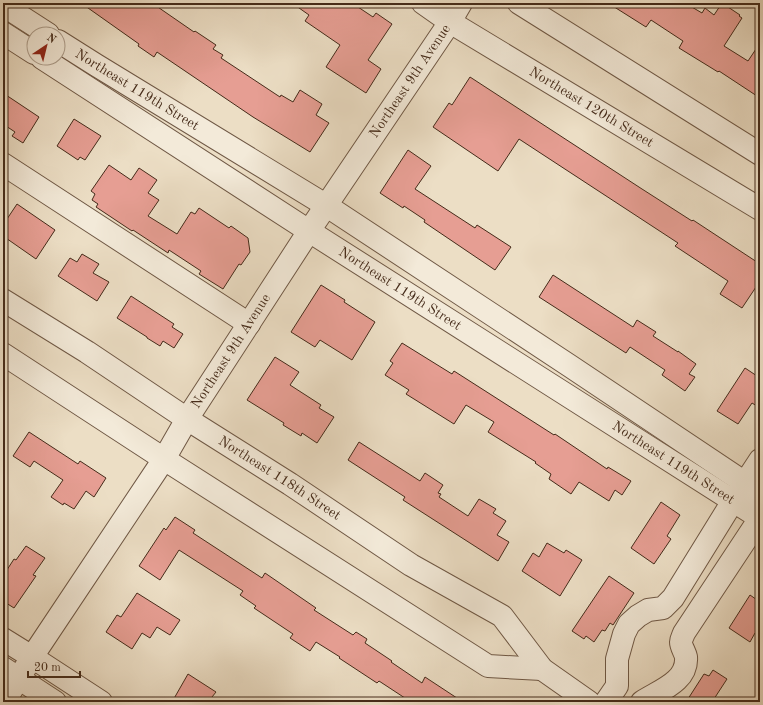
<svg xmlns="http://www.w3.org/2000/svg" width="763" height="705" font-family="'Old Standard TT',serif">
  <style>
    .building { fill: #e69e93; stroke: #452b1a }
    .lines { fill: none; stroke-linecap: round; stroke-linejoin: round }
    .minor-casing { stroke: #6f5845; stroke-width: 24 }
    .minor { stroke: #f3ead9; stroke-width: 22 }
    .labels { text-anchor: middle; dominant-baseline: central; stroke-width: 4; stroke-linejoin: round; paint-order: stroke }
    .street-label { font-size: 14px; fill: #452b1a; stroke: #f3ead9 }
  </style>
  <rect width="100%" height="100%" fill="#ecdec5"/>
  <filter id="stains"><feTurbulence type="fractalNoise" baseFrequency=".005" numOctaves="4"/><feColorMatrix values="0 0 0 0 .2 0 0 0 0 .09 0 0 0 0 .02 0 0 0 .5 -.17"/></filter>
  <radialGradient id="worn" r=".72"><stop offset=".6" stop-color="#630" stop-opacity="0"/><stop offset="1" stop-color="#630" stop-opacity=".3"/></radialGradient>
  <!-- building -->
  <g class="building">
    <path d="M81 3H152L194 32 195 31 216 45 213 49 223 55 221 58 280 97 281 95 293 102 300 90 322 104 316 115 329 123 310 152 253 117 157 52 154 57 138 46 139 44Z"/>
    <path d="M292 3H352L373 17 376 13 392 24 368 60 381 69 366 93 326 67 340 45 305 21 309 15Z"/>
    <path d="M608 3H685L702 13 705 8 714 15 722 3 740 15 739 16 742 18 724 46 748 61 760 43V98L719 71 718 72 679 48 683 41 651 20 646 27Z"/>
    <path d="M470 77 642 189 692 221 693 220 760 264V281L742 308 720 294 728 281 675 246 678 243 519 139 498 171 433 127 449 103 452 105Z"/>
    <path d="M3 93 39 117 23 143 12 136 15 132 3 124Z"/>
    <path d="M74 119 101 136 85 160 80 157 78 160 57 146Z"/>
    <path d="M408 150 431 166 415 189 475 228 477 225 511 247 495 270 424 222 425 220 404 206 403 208 380 193Z"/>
    <path d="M109 165 131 180 139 168 157 180 148 193 159 200 148 216 177 234 191 212 195 214 199 208 229 228 231 226 248 238 250 252 241 265 239 264 223 289 199 274 201 271 169 250 168 253 133 230 132 231 96 207 98 204 92 200 95 194 91 191Z"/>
    <path d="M17 204 55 230 36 259 3 236V225Z"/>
    <path d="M82 254 99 264 93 273 109 282 97 301 58 276 70 258 77 262Z"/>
    <path d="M553 275 633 327 637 320 656 332 653 336 678 352V351L696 364 689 374 695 377 685 391 662 375 665 370 630 347 626 353 539 297Z"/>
    <path d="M321 285 345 300 344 302 375 322 352 360 320 340 315 347 291 332Z"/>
    <path d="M131 296 174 324 172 327 183 334 174 348 163 341 160 346 147 338V337L117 318Z"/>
    <path d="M402 343 452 374 454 371 554 435 555 434 607 469 608 467 631 481 622 495 615 490 609 501 579 482 571 494 549 479 551 474 535 463 536 462 488 432 494 422 466 405 454 424 406 394 409 390 385 375 393 363 390 361Z"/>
    <path d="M275 357 299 372 290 385 321 405 319 408 334 417 317 443 302 433 301 436 283 425 284 423 247 400Z"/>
    <path d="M745 368 760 378V408L752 403 738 424 717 411Z"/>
    <path d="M29 432 78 464 80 461 106 478 94 497 86 491 74 509 64 503 63 505 51 497 63 480 34 461 30 467 13 456Z"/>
    <path d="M359 442 420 481 425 473 443 485 438 493 441 494 439 497 468 516 479 499 496 509 493 513 506 521 497 535 509 542 498 561 403 500 405 497 348 460Z"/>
    <path d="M661 502 680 515 667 536 671 539 654 564 631 548Z"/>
    <path d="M175 517 195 530 193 533 262 578 265 573 316 608 314 610 353 635 356 632 367 639 365 643 392 661 391 662 422 683 425 677 463 702H411L379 681 377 683 339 658 340 657 316 642 310 651 290 638 293 634 254 608 256 606 240 595 243 591 179 550 160 580 139 566 164 528 166 530Z"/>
    <path d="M547 543 564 553 566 550 582 560 560 596 522 571 533 553 539 557Z"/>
    <path d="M26 546 45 558 33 575 36 576 14 608 3 601V576L14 559 16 560Z"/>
    <path d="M609 576 634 593 613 625 610 623 605 631 602 630 594 642 586 636 584 639 572 631Z"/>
    <path d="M137 593 180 620 170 635 157 627 150 638 142 633 132 649 106 632 117 615 121 617Z"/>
    <path d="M750 595 760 602V636L755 633 750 642 729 628Z"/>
    <path d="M713 670 727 679 712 702H686L704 674 709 676Z"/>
    <path d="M188 674 216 692 208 702H172Z"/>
  </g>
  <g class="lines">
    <defs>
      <g id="minor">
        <path id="s1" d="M423 3 450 22 760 209"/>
        <path d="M519 3 760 154"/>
        <path d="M3 5 48 34"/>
        <path d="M3 33 34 53"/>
        <path id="s2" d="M58 41 96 65 327 206 570 366 760 493"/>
        <path id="s3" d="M42 58 309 231 760 518"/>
        <path d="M3 164 249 324"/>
        <path id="s4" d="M3 300 87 352 187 419 290 484 411 565 502 616 542 669 589 702"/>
        <path d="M3 354 164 459 488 666 542 669"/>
        <path d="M3 639 32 657 101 702"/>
        <path d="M3 668 55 702"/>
        <path id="s5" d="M4 702 32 657 164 459 187 419 309 231 450 22 461 3"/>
        <path d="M606 702 617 686V659L624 634 629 624 638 616 648 610 663 608 673 598 733 501 760 460"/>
        <path d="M642 702C658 691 688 682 686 657 685 652 681 647 681 642 681 639 683 636 684 633L760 518"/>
      </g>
    </defs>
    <!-- minor casing -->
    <use href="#minor" class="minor-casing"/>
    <!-- minor -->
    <use href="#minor" class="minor"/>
  </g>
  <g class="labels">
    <!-- street labels -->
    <g class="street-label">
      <text stroke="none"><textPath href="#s5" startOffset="742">Northeast 9th Avenue</textPath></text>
      <text stroke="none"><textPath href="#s2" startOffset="93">Northeast 119th Street</textPath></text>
      <text stroke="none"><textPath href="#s1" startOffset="198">Northeast 120th Street</textPath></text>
      <text stroke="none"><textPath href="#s3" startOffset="426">Northeast 119th Street</textPath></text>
      <text stroke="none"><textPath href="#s5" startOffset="418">Northeast 9th Avenue</textPath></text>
      <text stroke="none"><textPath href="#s3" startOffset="750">Northeast 119th Street</textPath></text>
      <text stroke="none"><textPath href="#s4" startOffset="329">Northeast 118th Street</textPath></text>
    </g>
  </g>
  <!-- margin -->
  <rect width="763" height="705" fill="none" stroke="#ecdec5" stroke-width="16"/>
  <rect x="4" y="4" width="755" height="697" fill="none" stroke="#452b1a" stroke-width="2"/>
  <rect x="8" y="8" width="747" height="689" fill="none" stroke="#452b1a"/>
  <!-- north arrow -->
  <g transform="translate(46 46) rotate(35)"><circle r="19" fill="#f3ead9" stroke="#ad9e8d"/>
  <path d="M0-3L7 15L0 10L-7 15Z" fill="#8f2418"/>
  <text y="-6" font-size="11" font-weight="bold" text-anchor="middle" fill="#452b1a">N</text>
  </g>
  <!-- scale -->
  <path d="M28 671v6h52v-6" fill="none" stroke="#452b1a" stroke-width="2"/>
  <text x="34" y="671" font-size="12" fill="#452b1a" stroke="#f3ead9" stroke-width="3" paint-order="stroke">20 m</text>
  <rect width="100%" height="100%" filter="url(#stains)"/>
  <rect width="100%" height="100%" fill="url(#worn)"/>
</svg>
